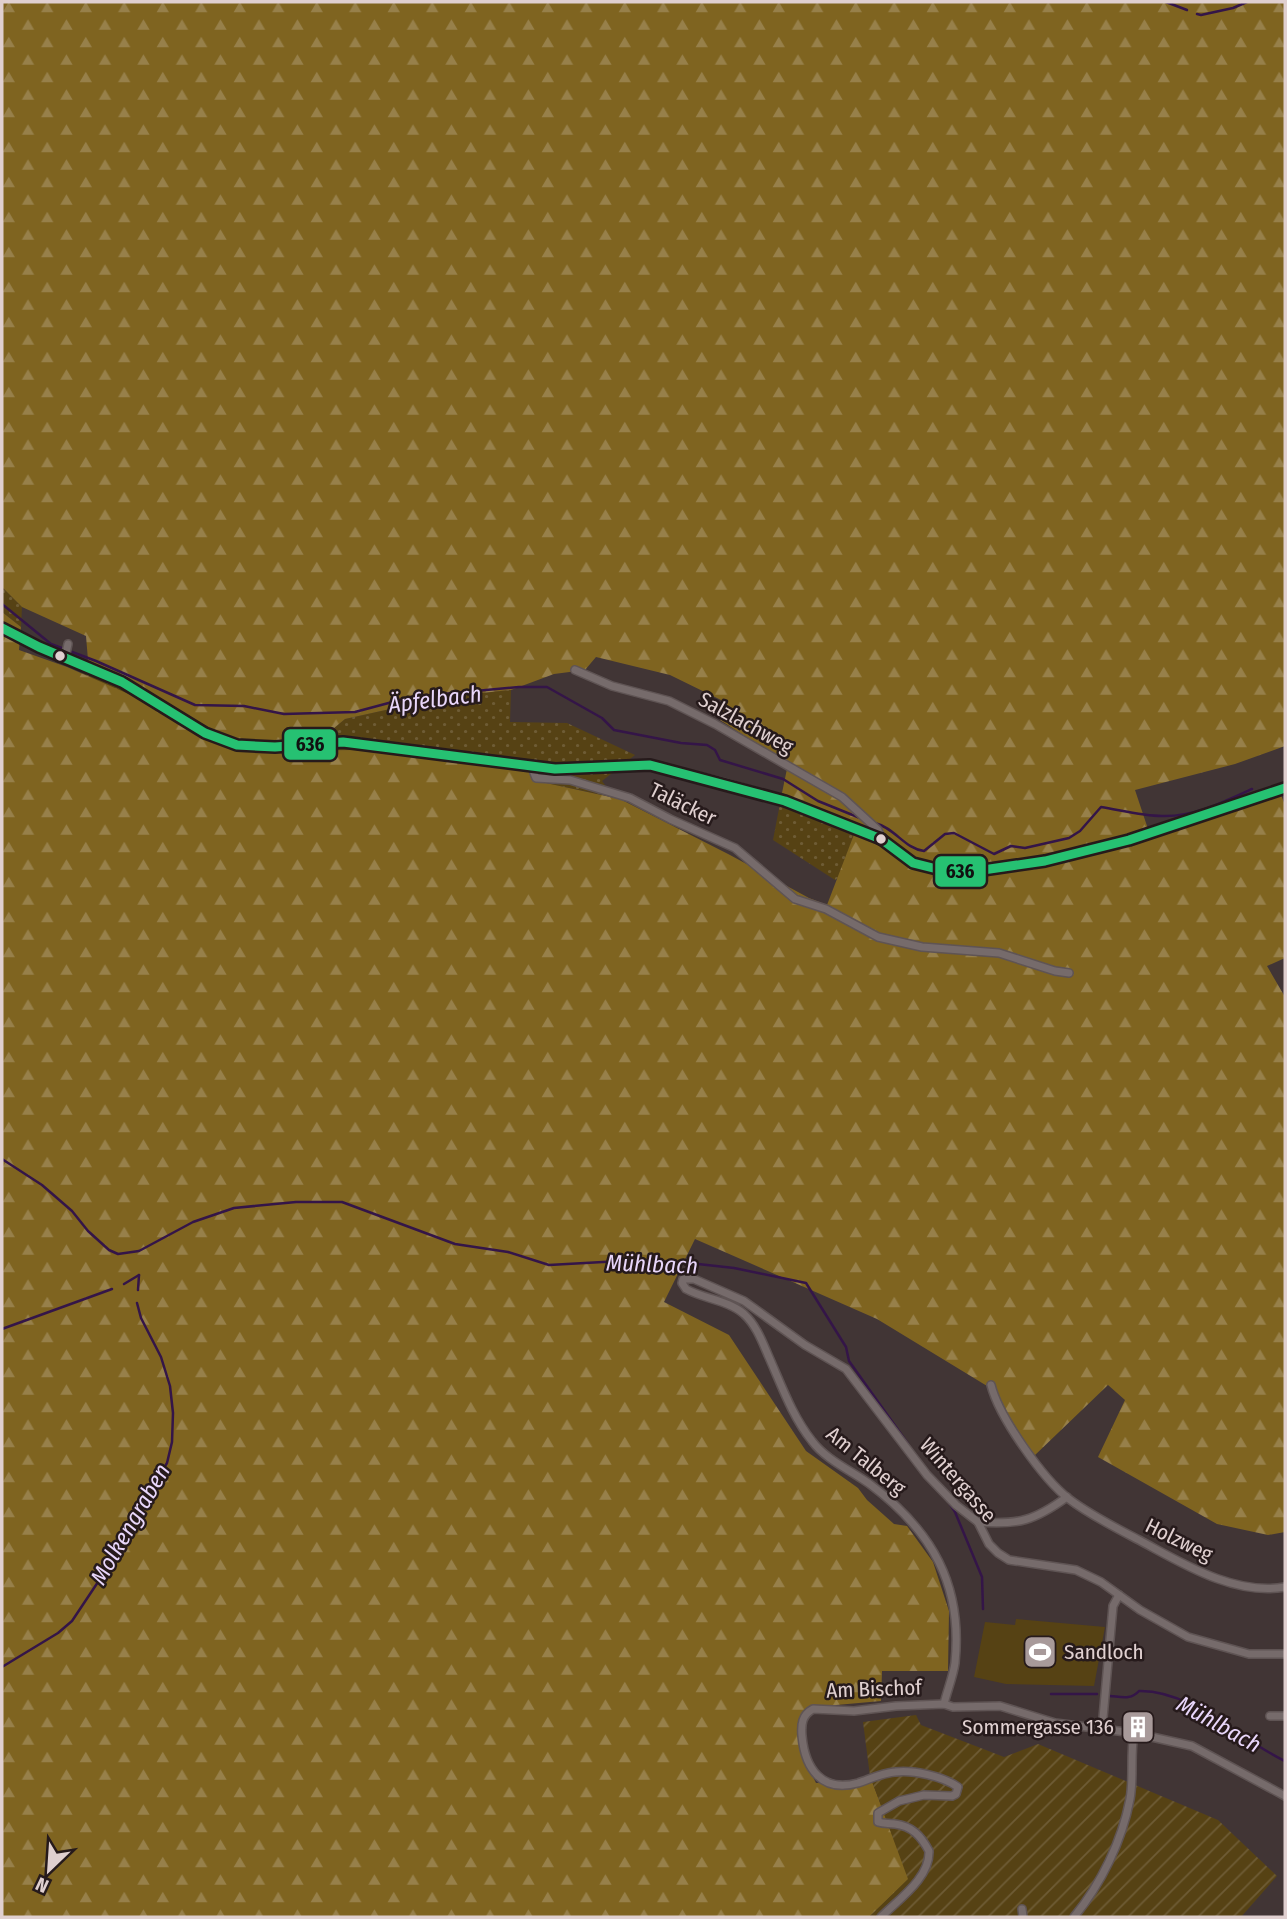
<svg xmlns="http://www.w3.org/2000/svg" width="1287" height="1919" font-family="'Fira Sans Condensed',sans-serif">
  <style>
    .grass { fill: url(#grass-dots) }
    .forest { fill: url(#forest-firs) }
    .garden { fill: url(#garden-furrows) }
    .pitch { fill: #564214 }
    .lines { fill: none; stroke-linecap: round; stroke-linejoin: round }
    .stream { stroke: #341548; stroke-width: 2.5 }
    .minor-casing { stroke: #5f5454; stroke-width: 10 }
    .tertiary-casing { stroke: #5f5454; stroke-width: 11 }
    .minor { stroke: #766b6b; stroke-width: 7 }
    .tertiary { stroke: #766b6b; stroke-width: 9 }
    .bus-1-casing { stroke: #261a1b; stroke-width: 14 }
    .bus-1 { stroke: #26c172; stroke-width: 9 }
    .bus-dot { fill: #e0d0d0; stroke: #261a1b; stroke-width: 2.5 }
    .labels { text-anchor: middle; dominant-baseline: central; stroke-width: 5; stroke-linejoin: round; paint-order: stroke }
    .street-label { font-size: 21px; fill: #e0d0d0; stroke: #261a1b }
    .poi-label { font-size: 21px; fill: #e0d0d0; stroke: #261a1b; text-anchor: start }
    .water-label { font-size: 23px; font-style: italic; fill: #e9d7fb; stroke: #261a1b }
    .line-badge { stroke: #261a1b; stroke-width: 2.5 }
    .pale-badge-label { font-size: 19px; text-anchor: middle; font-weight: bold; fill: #111 }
  </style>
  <defs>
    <pattern id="grass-dots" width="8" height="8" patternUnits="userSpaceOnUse" patternTransform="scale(1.75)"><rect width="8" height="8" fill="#564214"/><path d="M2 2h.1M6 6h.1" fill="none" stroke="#6e5c35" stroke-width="1.8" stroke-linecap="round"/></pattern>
    <pattern id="forest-firs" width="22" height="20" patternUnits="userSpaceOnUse" patternTransform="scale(1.75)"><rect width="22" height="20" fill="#7f6420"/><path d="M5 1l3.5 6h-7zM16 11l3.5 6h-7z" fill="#97804a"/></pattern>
    <pattern id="garden-furrows" width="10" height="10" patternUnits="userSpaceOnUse" patternTransform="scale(1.75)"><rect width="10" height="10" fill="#564214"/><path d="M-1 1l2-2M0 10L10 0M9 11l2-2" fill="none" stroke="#6e5c35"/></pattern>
  </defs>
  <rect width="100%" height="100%" fill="#413535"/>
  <!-- grass -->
  <g class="grass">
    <path d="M2 587 22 607 21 627 2 612Z"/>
    <path d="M88 660 228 738H322L345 719 444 697 511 690 510 722 567 723 635 755 602 781 613 796H608L531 780 355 750 251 751 202 736 82 673Z"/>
    <path d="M782 793 858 824 838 878 835 880 773 840Z"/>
  </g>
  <!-- forest -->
  <path class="forest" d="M2 2H1285V746L1235 764 1135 790 1150 835 1281 795 1285 805V958L1267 966 1285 997V1532L1268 1535 1217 1524 1098 1457 1125 1400 1108 1385 1034 1456 992 1389 877 1319 695 1239 664 1302 729 1335 806 1451 858 1488 867 1500 894 1524 907 1526 933 1562 949 1611 948 1671H882L881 1701 814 1707 804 1721V1759L816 1783 849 1782 870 1776 909 1879 869 1917H2V612L21 627 19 650 67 667 156 706 203 736 251 751 355 750 528 769 532 780 620 799 730 855 809 898 827 905 858 824 782 793 788 764 720 720 721 700 670 675 596 657 585 670 554 674 511 690 444 697 345 719 322 738 269 742 228 738 88 660 86 636 22 607 2 587Z"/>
  <!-- garden -->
  <path class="garden" d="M916 1715 921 1725 1004 1757 1038 1744 1218 1820 1277 1876 1241 1917H869L908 1879 870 1776 863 1722Z"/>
  <!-- pitch -->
  <path class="pitch" d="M1016 1619 1105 1627 1094 1686 1006 1684 974 1677 985 1622 1015 1625Z"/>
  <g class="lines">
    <!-- stream -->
    <g class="stream">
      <path d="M1166 2 1187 10"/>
      <path d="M1197 14 1201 15 1233 8 1247 2"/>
      <path d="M2 604 51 644 96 661 195 705 244 706 284 714 355 712 411 697 519 687H547L602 718 614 730 681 743 707 745 715 750 720 760 783 779 818 801 860 818"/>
      <path d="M1285 770V769"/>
      <path d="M875 823C895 828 905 849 924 851L945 834 954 833 994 854 1011 846 1025 848 1069 838 1080 831 1101 807C1120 810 1142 816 1162 816 1193 817 1224 802 1252 789"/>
      <path d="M2 1159 42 1185 72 1211 88 1231 109 1250 118 1254 139 1251 193 1222 234 1208 296 1202H342L455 1244 508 1252 549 1265 639 1260 689 1263 734 1268 806 1283 846 1347 849 1361 908 1444"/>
      <path d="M124 1284 139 1275"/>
      <path d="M138 1290 139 1275"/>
      <path d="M2 1329 112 1289"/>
      <path d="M948 1501 955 1512 982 1577 983 1609"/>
      <path d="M2 1667 58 1633 72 1621 118 1552 147 1495 167 1463 172 1442 173 1413 170 1386 161 1357 141 1318 137 1303"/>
      <path d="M1051 1694H1097"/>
      <path d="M1110 1696C1122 1697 1131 1700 1139 1691 1192 1690 1240 1740 1285 1761"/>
    </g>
    <defs>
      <g id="minor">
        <path d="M65 658 68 644"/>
        <path d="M575 670 612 686 669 701 715 724 842 797 878 830 881 839"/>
        <path d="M535 766 534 773 536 778 570 780 630 798 670 819 735 848 795 899 826 909 878 937 922 947 999 953 1055 971 1069 973"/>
        <path d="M991 1385C999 1417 1043 1479 1069 1499 1090 1515 1116 1528 1139 1540 1182 1563 1234 1596 1285 1587"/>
        <path d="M978 1522C1018 1525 1034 1521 1067 1497"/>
        <path d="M944 1704C947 1691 953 1677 955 1663 963 1585 932 1531 871 1485 852 1471 826 1460 812 1441 792 1416 781 1384 768 1355 762 1341 756 1325 744 1314 728 1300 704 1299 686 1289L682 1283 683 1279H694L744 1301 805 1345 846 1369 927 1475 956 1505 978 1522 989 1544 998 1553 1009 1560 1076 1570 1101 1582 1140 1610 1188 1637 1249 1654H1285"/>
        <path d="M1270 1716H1285"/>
        <path d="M1102 1729 1113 1606 1119 1595"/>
        <path d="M1022 1909 1023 1917"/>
        <path d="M881 1917C899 1899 930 1878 929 1851 921 1836 912 1826 895 1824 888 1823 884 1824 878 1822V1813L899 1801 924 1795 952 1796 956 1794 958 1787C942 1776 914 1770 895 1772 882 1773 870 1779 858 1783 822 1793 805 1769 802 1736 801 1724 802 1715 813 1709L854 1711 896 1706 944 1704 953 1707 1000 1706 1055 1723 1134 1733 1192 1746 1285 1796"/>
        <path d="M1074 1917C1101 1884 1122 1841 1130 1799 1134 1778 1130 1755 1134 1733"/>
      </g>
      <path id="tertiary" d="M2 628 39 647 122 682 205 733 237 745 275 747 343 742 555 769 650 765 724 783 785 801 881 839 913 863 949 872 983 870 1045 861 1129 840 1285 788"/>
    </defs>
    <!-- minor casing -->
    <use href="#minor" class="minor-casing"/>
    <!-- tertiary casing -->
    <use href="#tertiary" class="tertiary-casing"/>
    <!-- minor -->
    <use href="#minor" class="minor"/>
    <!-- tertiary -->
    <use href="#tertiary" class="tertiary"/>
    <defs>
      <path id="bus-1" d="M2 628 39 647 122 682 205 733 237 745 275 747 343 742 555 769 650 765 785 801 881 839 913 863 949 872 983 870 1045 861 1129 840 1285 788"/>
    </defs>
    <!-- bus-1 casing -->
    <use href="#bus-1" class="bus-1-casing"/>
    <!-- bus-1 -->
    <use href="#bus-1" class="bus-1"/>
  </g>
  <!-- icons -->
  <defs>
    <symbol id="stadium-square" viewBox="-11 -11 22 22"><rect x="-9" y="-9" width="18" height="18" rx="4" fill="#a89a9a" stroke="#261a1b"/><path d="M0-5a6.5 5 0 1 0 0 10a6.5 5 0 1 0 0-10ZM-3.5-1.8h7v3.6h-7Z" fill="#fff"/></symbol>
    <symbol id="building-square" viewBox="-11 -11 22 22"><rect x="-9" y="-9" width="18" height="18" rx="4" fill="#a89a9a" stroke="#261a1b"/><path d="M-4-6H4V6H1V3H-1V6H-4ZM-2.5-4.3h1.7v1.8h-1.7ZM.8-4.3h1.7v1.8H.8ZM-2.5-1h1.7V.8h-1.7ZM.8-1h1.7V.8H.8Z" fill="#fff"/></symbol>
  </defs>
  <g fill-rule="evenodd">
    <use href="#stadium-square" x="1021" y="1633" width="38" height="38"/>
    <use href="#building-square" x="1119" y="1708" width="38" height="38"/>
  </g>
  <!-- markers -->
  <g class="bus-dot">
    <circle cx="60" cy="656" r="6"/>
    <circle cx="881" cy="839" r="6"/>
  </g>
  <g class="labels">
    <!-- street labels -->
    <g class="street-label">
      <text transform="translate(746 723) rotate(29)">Salzlachweg</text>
      <text transform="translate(683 804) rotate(26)">Taläcker</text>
      <text transform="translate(866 1461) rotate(39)">Am Talberg</text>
      <text transform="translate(958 1480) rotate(49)">Wintergasse</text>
      <text transform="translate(1179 1540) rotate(26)">Holzweg</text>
      <text transform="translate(874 1689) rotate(-2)">Am Bischof</text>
    </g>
    <!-- poi labels -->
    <g class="poi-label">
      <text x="1064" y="1652">Sandloch</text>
      <text x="1114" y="1727" text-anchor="end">Sommergasse 136</text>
    </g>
    <!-- water labels -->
    <g class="water-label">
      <text transform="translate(435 699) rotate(-7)">Äpfelbach</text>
      <text transform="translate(652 1264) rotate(2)">Mühlbach</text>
      <text transform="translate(130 1524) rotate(-60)">Molkengraben</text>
      <text transform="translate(1219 1724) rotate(29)">Mühlbach</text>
    </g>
  </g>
  <g class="line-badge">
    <rect x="283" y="728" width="54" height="33" rx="7" fill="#26c172"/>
    <rect x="934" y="855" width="53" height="33" rx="7" fill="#26c172"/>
  </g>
  <g class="pale-badge-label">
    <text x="310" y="751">636</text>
    <text x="960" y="878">636</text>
  </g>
  <!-- border -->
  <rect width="1287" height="1919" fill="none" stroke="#e0d0d0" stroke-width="7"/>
  <!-- north arrow -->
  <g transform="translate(49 1870) rotate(205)" stroke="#261a1b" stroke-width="5" paint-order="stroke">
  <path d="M0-5L12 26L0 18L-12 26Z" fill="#e0d0d0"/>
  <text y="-10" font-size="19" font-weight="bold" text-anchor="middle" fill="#e0d0d0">N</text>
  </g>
</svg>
